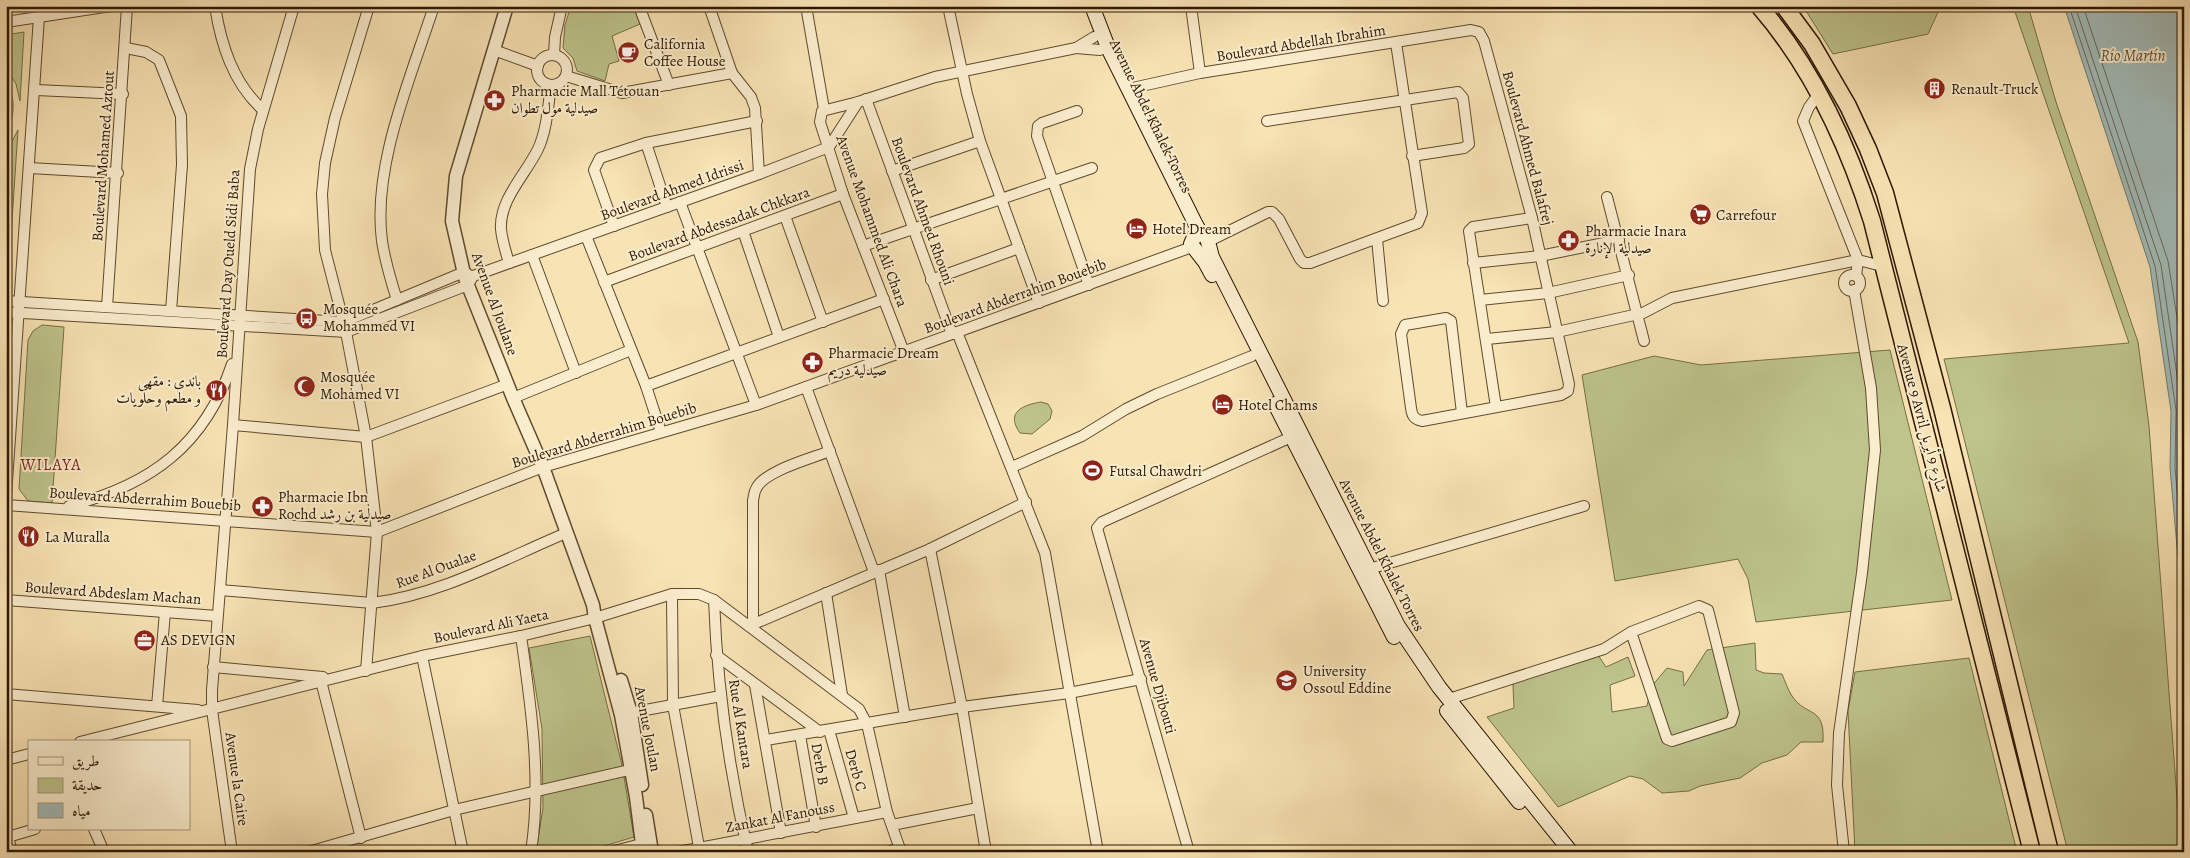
<svg xmlns="http://www.w3.org/2000/svg" width="2190" height="858" font-family="Alegreya,Amiri,serif">
  <style>
    .green { fill: #bec48c; stroke: #756e46 }
    .water { fill: #a2bbb8; stroke: #73796e }
    .lines { fill: none; stroke-linecap: round; stroke-linejoin: round }
    .shore { stroke: #67695c; stroke-width: 1 }
    .minor-casing { stroke: #5f4a2d; stroke-width: 12 }
    .tertiary-casing { stroke: #5f4a2d; stroke-width: 15 }
    .secondary-casing { stroke: #2c1700; stroke-width: 16 }
    .trunk-casing { stroke: #2c1700; stroke-width: 19 }
    .minor { stroke: #faedce; stroke-width: 10 }
    .tertiary { stroke: #faedce; stroke-width: 12 }
    .secondary { stroke: #faedce; stroke-width: 14 }
    .trunk { stroke: #f8e3b4; stroke-width: 16 }
    .labels { text-anchor: middle; dominant-baseline: central; stroke-width: 4; stroke-linejoin: round; paint-order: stroke }
    .street-label { font-size: 15px; fill: #2c1700; stroke: #faedce }
    .poi-label { font-size: 15px; fill: #2c1700; stroke: #faedce; text-anchor: start }
    .water-label { font-size: 16px; font-style: italic; fill: #555040; stroke: #faedce }
    .neighbourhood-label { font-size: 16px; letter-spacing: 1px; fill: #7a1f14; stroke: #faedce }
  </style>
  <rect width="100%" height="100%" fill="#f8e3b4"/>
  <filter id="stains"><feTurbulence type="fractalNoise" baseFrequency=".004" numOctaves="4"/><feColorMatrix values="0 0 0 0 .2 0 0 0 0 .09 0 0 0 0 .02 0 0 0 .5 -.17"/></filter>
  <radialGradient id="worn" r=".72"><stop offset=".6" stop-color="#630" stop-opacity="0"/><stop offset="1" stop-color="#630" stop-opacity=".3"/></radialGradient>
  <!-- green -->
  <g class="green">
    <path d="M571 6H633L640 24 612 36 619 61 609 64 605 81 577 71 573 58 563 48 565 25Z"/>
    <path d="M1803 6H1958L1939 10 1928 34 1833 54Z"/>
    <path d="M2013 6H2028L2056 102 2138 342 2149 426 2181 852H2068L1944 359 2129 343Z"/>
    <path d="M24 32 20 101 16 84 6 68V35Z"/>
    <path d="M6 80C16 98 15 117 6 135L8 105Z"/>
    <path d="M18 130 8 282 6 192 9 147Z"/>
    <path d="M42 325 64 327 52 503 28 501 19 489 28 340 33 331Z"/>
    <path d="M1890 350 1952 600 1756 622 1748 579 1738 559 1615 581 1582 375 1654 356 1701 365Z"/>
    <path d="M1041 402 1048 404 1052 411 1050 419 1032 434 1020 433C1005 412 1023 405 1041 402Z"/>
    <path d="M590 636 622 765 634 837 584 852H536L543 808 542 729 529 648Z"/>
    <path d="M1755 643 1756 670 1764 673 1782 674C1785 681 1788 690 1792 696 1807 718 1825 705 1823 742H1801L1787 755 1762 763 1740 778 1700 786 1689 791 1662 793 1643 779 1630 776 1558 807 1487 717 1514 708 1513 685 1523 675 1596 652 1606 667 1628 657 1635 676 1610 685 1612 712 1647 706 1651 687 1667 668 1683 672 1684 686 1707 650Z"/>
    <path d="M1969 658 2017 852H1855L1848 711 1855 672Z"/>
  </g>
  <!-- water -->
  <path class="water" d="M2064 6H2184V625L2170 468 2171 411 2150 267Z"/>
  <g class="lines">
    <!-- shore -->
    <g class="shore">
      <path d="M2069 6 2155 266 2176 410 2175 468 2184 568"/>
      <path d="M2075 6 2161 265 2182 410 2181 467 2184 496"/>
      <path d="M2083 6 2168 261 2184 361"/>
    </g>
    <defs>
      <g id="minor">
        <path d="M215 6C221 45 233 83 263 110"/>
        <path d="M639 6 669 85"/>
        <path d="M709 6 732 73 751 97 755 108 759 174"/>
        <path d="M806 6 824 109"/>
        <path d="M894 6H905"/>
        <path d="M948 6 967 94 980 141 1039 303"/>
        <path d="M1191 6 1200 73"/>
        <path d="M6 22 111 6"/>
        <path d="M126 48 146 52 159 60 181 116 182 165 171 311"/>
        <path d="M1076 48 1100 50"/>
        <path d="M494 50 538 66"/>
        <path d="M554 55 555 37 562 6"/>
        <circle cx="552" cy="70" r="15"/>
        <path d="M566 76 622 93 732 73"/>
        <path d="M1128 89 1200 73 1471 30 1479 32 1484 41 1532 218 1569 384 1568 391 1561 395 1422 421C1414 419 1412 416 1411 408L1401 334 1405 325 1446 318 1451 321 1462 413"/>
        <path d="M36 90 123 94"/>
        <path d="M1818 95 1809 107 1803 121 1858 260 1856 276"/>
        <path d="M866 99 952 334"/>
        <path d="M1077 111 1042 123 1038 126 1037 136 1089 285"/>
        <path d="M1267 121 1458 92 1463 98 1469 144 1464 148 1412 156"/>
        <path d="M646 143 667 207"/>
        <path d="M29 168 118 173"/>
        <path d="M892 171 980 141"/>
        <path d="M1607 197 1644 341"/>
        <path d="M680 202 756 405"/>
        <path d="M785 216 823 322"/>
        <path d="M614 226 594 170 600 158 646 143 757 121"/>
        <path d="M743 231 779 337"/>
        <path d="M586 236 646 386 661 432"/>
        <path d="M1377 239 1383 301"/>
        <path d="M1209 241 1268 212H1272L1279 219 1300 259 1304 263H1310L1418 223 1422 213 1396 43"/>
        <path d="M863 246 1092 168"/>
        <path d="M532 255 576 373"/>
        <path d="M509 263C506 252 502 241 501 229 499 200 526 174 538 149 547 130 548 106 551 85"/>
        <path d="M1473 263 1540 256 1619 240"/>
        <circle cx="1852" cy="283" r="8"/>
        <path d="M473 276 759 174 829 147 858 102"/>
        <path d="M931 280 1019 248"/>
        <path d="M604 282 843 194"/>
        <path d="M397 300C391 281 385 261 382 241 372 166 411 77 434 6"/>
        <path d="M1480 300 1548 293 1629 275"/>
        <path d="M6 301 344 322 464 272 469 275"/>
        <path d="M107 307 127 6"/>
        <path d="M6 312 346 332 468 285 473 276"/>
        <path d="M957 332 1045 553 1098 852"/>
        <path d="M1487 339 1557 332 1643 313 1672 298 1858 260 1882 266"/>
        <path d="M904 352 843 194 820 122 822 111 858 102 935 77 1076 48 1094 37"/>
        <path d="M646 386 884 299"/>
        <path d="M806 387 874 572"/>
        <path d="M513 398 631 350"/>
        <path d="M1496 407 1469 231 1473 227 1532 218"/>
        <path d="M233 425 366 437 508 384"/>
        <path d="M1012 467 1082 436 1126 409 1157 394 1252 356"/>
        <path d="M6 496 39 17"/>
        <path d="M6 505 377 532 543 467 756 405 1192 247"/>
        <path d="M69 506C151 485 205 445 232 364"/>
        <path d="M930 549 962 707 986 852"/>
        <path d="M1369 569 1584 506"/>
        <path d="M879 570 905 717"/>
        <path d="M220 590 372 603C440 595 504 559 566 533"/>
        <path d="M826 593 842 695"/>
        <path d="M672 594 673 705 699 847"/>
        <path d="M6 600 217 616"/>
        <path d="M714 600C717 684 729 770 748 852"/>
        <path d="M753 624V500C754 497 754 492 756 489 763 471 813 458 830 451"/>
        <path d="M749 626 930 549 1026 502"/>
        <path d="M521 636C531 706 542 781 531 852"/>
        <path d="M716 655 820 732"/>
        <path d="M422 656 463 852"/>
        <path d="M213 667 323 677"/>
        <path d="M366 671 377 532 366 437 346 332 325 250 322 194 325 163 335 118 369 6"/>
        <path d="M321 681 361 838"/>
        <path d="M755 685 781 833"/>
        <path d="M6 694 198 710"/>
        <path d="M1449 699 1604 649 1631 632 1699 606 1708 610 1734 713 1731 722 1672 741 1667 739 1631 632"/>
        <path d="M157 706 165 612"/>
        <path d="M624 714 721 696"/>
        <path d="M829 730 854 818"/>
        <path d="M800 735 816 827"/>
        <path d="M766 740 962 707 1069 693 1141 679"/>
        <path d="M80 742 422 656 521 636 595 618 672 594H699L714 600 859 709 867 724 887 812 901 852"/>
        <path d="M6 760 29 754"/>
        <path d="M892 825 978 808"/>
        <path d="M94 829 104 852"/>
        <path d="M6 830 12 852"/>
        <path d="M8 837 35 829"/>
        <path d="M232 852 212 710V690L233 425 250 169 258 129 294 6"/>
        <path d="M308 852 454 810 638 768"/>
        <path d="M610 852 649 842"/>
        <path d="M678 852 887 812"/>
        <path d="M887 852 900 848"/>
        <path d="M1189 852 1097 528 1102 522 1298 434"/>
        <path d="M1844 852 1837 785 1839 733 1862 573 1875 450 1871 388 1854 290"/>
      </g>
      <g id="tertiary">
        <path d="M507 6 456 176 452 221 465 278 513 398 543 467 593 605 595 618 621 715 636 797 643 852"/>
        <path d="M621 680 631 713 642 785"/>
        <path d="M646 815 652 852"/>
      </g>
      <g id="secondary">
        <path d="M1092 6 1109 50 1195 223 1201 234 1207 238 1212 257 1398 626 1439 687 1571 852"/>
        <path d="M1201 234 1194 237 1191 244 1205 262 1212 275"/>
        <path d="M1275 404 1394 637"/>
        <path d="M1447 711 1519 802"/>
      </g>
      <g id="trunk">
        <path d="M1759 6C1812 67 1848 145 1872 221L2032 852"/>
        <path d="M1784 6 1812 44 1848 106 1868 149 1885 193 1942 408 2050 852"/>
      </g>
    </defs>
    <!-- minor casing -->
    <use href="#minor" class="minor-casing"/>
    <!-- tertiary casing -->
    <use href="#tertiary" class="tertiary-casing"/>
    <!-- secondary casing -->
    <use href="#secondary" class="secondary-casing"/>
    <!-- trunk casing -->
    <use href="#trunk" class="trunk-casing"/>
    <!-- minor -->
    <use href="#minor" class="minor"/>
    <!-- tertiary -->
    <use href="#tertiary" class="tertiary"/>
    <!-- secondary -->
    <use href="#secondary" class="secondary"/>
    <!-- trunk -->
    <use href="#trunk" class="trunk"/>
  </g>
  <!-- icons -->
  <defs>
    <symbol id="cafe-disc" viewBox="-11 -11 22 22"><circle r="9.5" fill="#8f2418" stroke="#faedce"/><path d="M-5.5-4.5H6V0H3Q3 3.5 0 3.5H-2.5Q-5.5 3.5-5.5 0ZM3-3.2v2h1.7v-2ZM-6 4.5H4V6H-6Z" fill="#fff"/></symbol>
    <symbol id="building-disc" viewBox="-11 -11 22 22"><circle r="9.5" fill="#8f2418" stroke="#faedce"/><path d="M-4-6H4V6H1V3H-1V6H-4ZM-2.5-4.3h1.7v1.8h-1.7ZM.8-4.3h1.7v1.8H.8ZM-2.5-1h1.7V.8h-1.7ZM.8-1h1.7V.8H.8Z" fill="#fff"/></symbol>
    <symbol id="pharmacy-disc" viewBox="-11 -11 22 22"><circle r="9.5" fill="#8f2418" stroke="#faedce"/><path d="M-2-6h4v4h4v4h-4v4h-4v-4h-4v-4h4Z" fill="#fff"/></symbol>
    <symbol id="supermarket-disc" viewBox="-11 -11 22 22"><circle r="9.5" fill="#8f2418" stroke="#faedce"/><path d="M-6-5.5h2.5l.6 2H6L4.5 2H-2.5L-4.4-4H-6ZM-1.5 3.2a1.3 1.3 0 1 0 .1 0ZM3 3.2a1.3 1.3 0 1 0 .1 0Z" fill="#fff"/></symbol>
    <symbol id="hotel-disc" viewBox="-11 -11 22 22"><circle r="9.5" fill="#8f2418" stroke="#faedce"/><path d="M-6-4.5h1.5V1H6V5H4.5V3h-9V5H-6ZM-4 0a1.8 1.8 0 1 1 3.6 0ZM.5 0V-2.5h3Q6-2.5 6 0Z" fill="#fff"/></symbol>
    <symbol id="bus-disc" viewBox="-11 -11 22 22"><circle r="9.5" fill="#8f2418" stroke="#faedce"/><path d="M-5-6H5V4H4V6H2V4H-2V6H-4V4H-5ZM-3.5-4V0h7V-4ZM-3.5 1.2v1.5H-2V1.2ZM2 1.2v1.5H3.5V1.2Z" fill="#fff"/></symbol>
    <symbol id="mosque-disc" viewBox="-11 -11 22 22"><circle r="9.5" fill="#8f2418" stroke="#faedce"/><path d="M3.5-4.9A6 6 0 1 0 3.5 4.9A5 5 0 1 1 3.5-4.9Z" fill="#fff"/></symbol>
    <symbol id="restaurant-disc" viewBox="-11 -11 22 22"><circle r="9.5" fill="#8f2418" stroke="#faedce"/><path d="M-5-6h1v4h1v-4h1v4h1v-4h1v5L-1.5 .5V6h-2V.5L-5-1ZM5-6V6H3V1.5H1.5Q1.5-4 5-6Z" fill="#fff"/></symbol>
    <symbol id="stadium-disc" viewBox="-11 -11 22 22"><circle r="9.5" fill="#8f2418" stroke="#faedce"/><path d="M0-5a6.5 5 0 1 0 0 10a6.5 5 0 1 0 0-10ZM-3.5-1.8h7v3.6h-7Z" fill="#fff"/></symbol>
    <symbol id="office-disc" viewBox="-11 -11 22 22"><circle r="9.5" fill="#8f2418" stroke="#faedce"/><path d="M-6-3h4V-5.5h4V-3h4V5H-6ZM-1-4.5V-3h2v-1.5ZM-6 0V1H6V0Z" fill="#fff"/></symbol>
    <symbol id="university-disc" viewBox="-11 -11 22 22"><circle r="9.5" fill="#8f2418" stroke="#faedce"/><path d="M0-5L7-2L0 1L-7-2ZM-4 1L0 2.5L4 1V4Q0 6-4 4Z" fill="#fff"/></symbol>
  </defs>
  <g fill-rule="evenodd">
    <use href="#cafe-disc" x="616" y="40" width="25" height="25"/>
    <use href="#building-disc" x="1922" y="76" width="25" height="25"/>
    <use href="#pharmacy-disc" x="482" y="88" width="25" height="25"/>
    <use href="#supermarket-disc" x="1688" y="202" width="25" height="25"/>
    <use href="#hotel-disc" x="1124" y="216" width="25" height="25"/>
    <use href="#pharmacy-disc" x="1556" y="228" width="25" height="25"/>
    <use href="#bus-disc" x="294" y="306" width="25" height="25"/>
    <use href="#pharmacy-disc" x="800" y="350" width="25" height="25"/>
    <use href="#mosque-disc" x="292" y="374" width="25" height="25"/>
    <use href="#restaurant-disc" x="204" y="378" width="25" height="25"/>
    <use href="#hotel-disc" x="1210" y="392" width="25" height="25"/>
    <use href="#stadium-disc" x="1080" y="458" width="25" height="25"/>
    <use href="#pharmacy-disc" x="250" y="494" width="25" height="25"/>
    <use href="#restaurant-disc" x="16" y="524" width="25" height="25"/>
    <use href="#office-disc" x="132" y="628" width="25" height="25"/>
    <use href="#university-disc" x="1274" y="668" width="25" height="25"/>
  </g>
  <g class="labels">
    <!-- street labels -->
    <g class="street-label">
      <text transform="translate(1301 43) rotate(-9)">Boulevard Abdellah Ibrahim</text>
      <text transform="translate(1151 116) rotate(64)">Avenue Abdel Khalek Torres</text>
      <text transform="translate(1528 148) rotate(75)">Boulevard Ahmed Balafrej</text>
      <text transform="translate(103 156) rotate(-86)">Boulevard Mohamed Aztout</text>
      <text transform="translate(672 190) rotate(-20)">Boulevard Ahmed Idrissi</text>
      <text transform="translate(923 211) rotate(70)">Boulevard Ahmed Rhouni</text>
      <text transform="translate(872 221) rotate(70)">Avenue Mohammed Ali Chara</text>
      <text transform="translate(719 224) rotate(-20)">Boulevard Abdessadak Chkkara</text>
      <text transform="translate(228 264) rotate(-86)">Boulevard Day Oueld Sidi Baba</text>
      <text transform="translate(1015 296) rotate(-20)">Boulevard Abderrahim Bouebib</text>
      <text transform="translate(495 304) rotate(70)">Avenue Al Joulane</text>
      <text transform="translate(1922 418) rotate(75)">Avenue 9 Avril شارع 9 أبريل</text>
      <text transform="translate(604 435) rotate(-17)">Boulevard Abderrahim Bouebib</text>
      <text transform="translate(145 499) rotate(4)">Boulevard Abderrahim Bouebib</text>
      <text transform="translate(1382 555) rotate(63)">Avenue Abdel Khalek Torres</text>
      <text transform="translate(436 569) rotate(-20)">Rue Al Oualae</text>
      <text transform="translate(113 593) rotate(4)">Boulevard Abdeslam Machan</text>
      <text transform="translate(491 626) rotate(-12)">Boulevard Ali Yaeta</text>
      <text transform="translate(1158 686) rotate(74)">Avenue Djibouti</text>
      <text transform="translate(741 724) rotate(81)">Rue Al Kantara</text>
      <text transform="translate(648 729) rotate(79)">Avenue Joulan</text>
      <text transform="translate(820 764) rotate(80)">Derb B</text>
      <text transform="translate(856 770) rotate(74)">Derb C</text>
      <text transform="translate(237 779) rotate(82)">Avenue la Caire</text>
      <text transform="translate(780 817) rotate(-11)">Zankat Al Fanouss</text>
    </g>
    <!-- poi labels -->
    <g class="poi-label">
      <text x="644" y="44">California<tspan x="644" dy="17">Coffee House</tspan></text>
      <text x="1951" y="89">Renault-Truck</text>
      <text x="511" y="91">Pharmacie Mall Tétouan<tspan x="511" dy="17">صيدلية مول تطوان</tspan></text>
      <text x="1716" y="215">Carrefour</text>
      <text x="1152" y="229">Hotel Dream</text>
      <text x="1585" y="231">Pharmacie Inara<tspan x="1585" dy="17">صيدلية الإنارة</tspan></text>
      <text x="323" y="309">Mosquée<tspan x="323" dy="17">Mohammed VI</tspan></text>
      <text x="828" y="353">Pharmacie Dream<tspan x="828" dy="17">صيدلية دريم</tspan></text>
      <text x="320" y="377">Mosquée<tspan x="320" dy="17">Mohamed VI</tspan></text>
      <text x="201" y="381" text-anchor="end">باندي : مقهى<tspan x="201" dy="17">و مطعم وحلويات</tspan></text>
      <text x="1238" y="405">Hotel Chams</text>
      <text x="1109" y="471">Futsal Chawdri</text>
      <text x="278" y="497">Pharmacie Ibn<tspan x="278" dy="17">Rochd صيدلية بن رشد</tspan></text>
      <text x="45" y="537">La Muralla</text>
      <text x="161" y="640">AS DEVIGN</text>
      <text x="1303" y="671">University<tspan x="1303" dy="17">Ossoul Eddine</tspan></text>
    </g>
    <!-- water labels -->
    <g class="water-label">
      <text x="2133" y="56">Río Martín</text>
    </g>
    <!-- neighbourhood labels -->
    <g class="neighbourhood-label">
      <text x="51" y="465">WILAYA</text>
    </g>
  </g>
  <!-- margin -->
  <rect width="2190" height="858" fill="none" stroke="#f8e3b4" stroke-width="25"/>
  <rect x="8" y="8" width="2175" height="843" fill="none" stroke="#2c1700" stroke-width="2.5"/>
  <rect x="12" y="12" width="2165" height="833" fill="none" stroke="#2c1700"/>
  <!-- legend -->
  <rect x="28" y="740" width="162" height="90" fill="#faedce" stroke="#a8977c"/>
  <rect x="38" y="757" width="25" height="8" fill="#faedce" stroke="#a8977c"/>
  <text x="72" y="766" font-size="15" fill="#2c1700">طريق</text>
  <rect x="38" y="778" width="25" height="15" fill="#bec48c" stroke="#a8977c"/>
  <text x="72" y="790" font-size="15" fill="#2c1700">حديقة</text>
  <rect x="38" y="803" width="25" height="15" fill="#a2bbb8" stroke="#a8977c"/>
  <text x="72" y="816" font-size="15" fill="#2c1700">مياه</text>
  <rect width="100%" height="100%" filter="url(#stains)"/>
  <rect width="100%" height="100%" fill="url(#worn)"/>
</svg>
